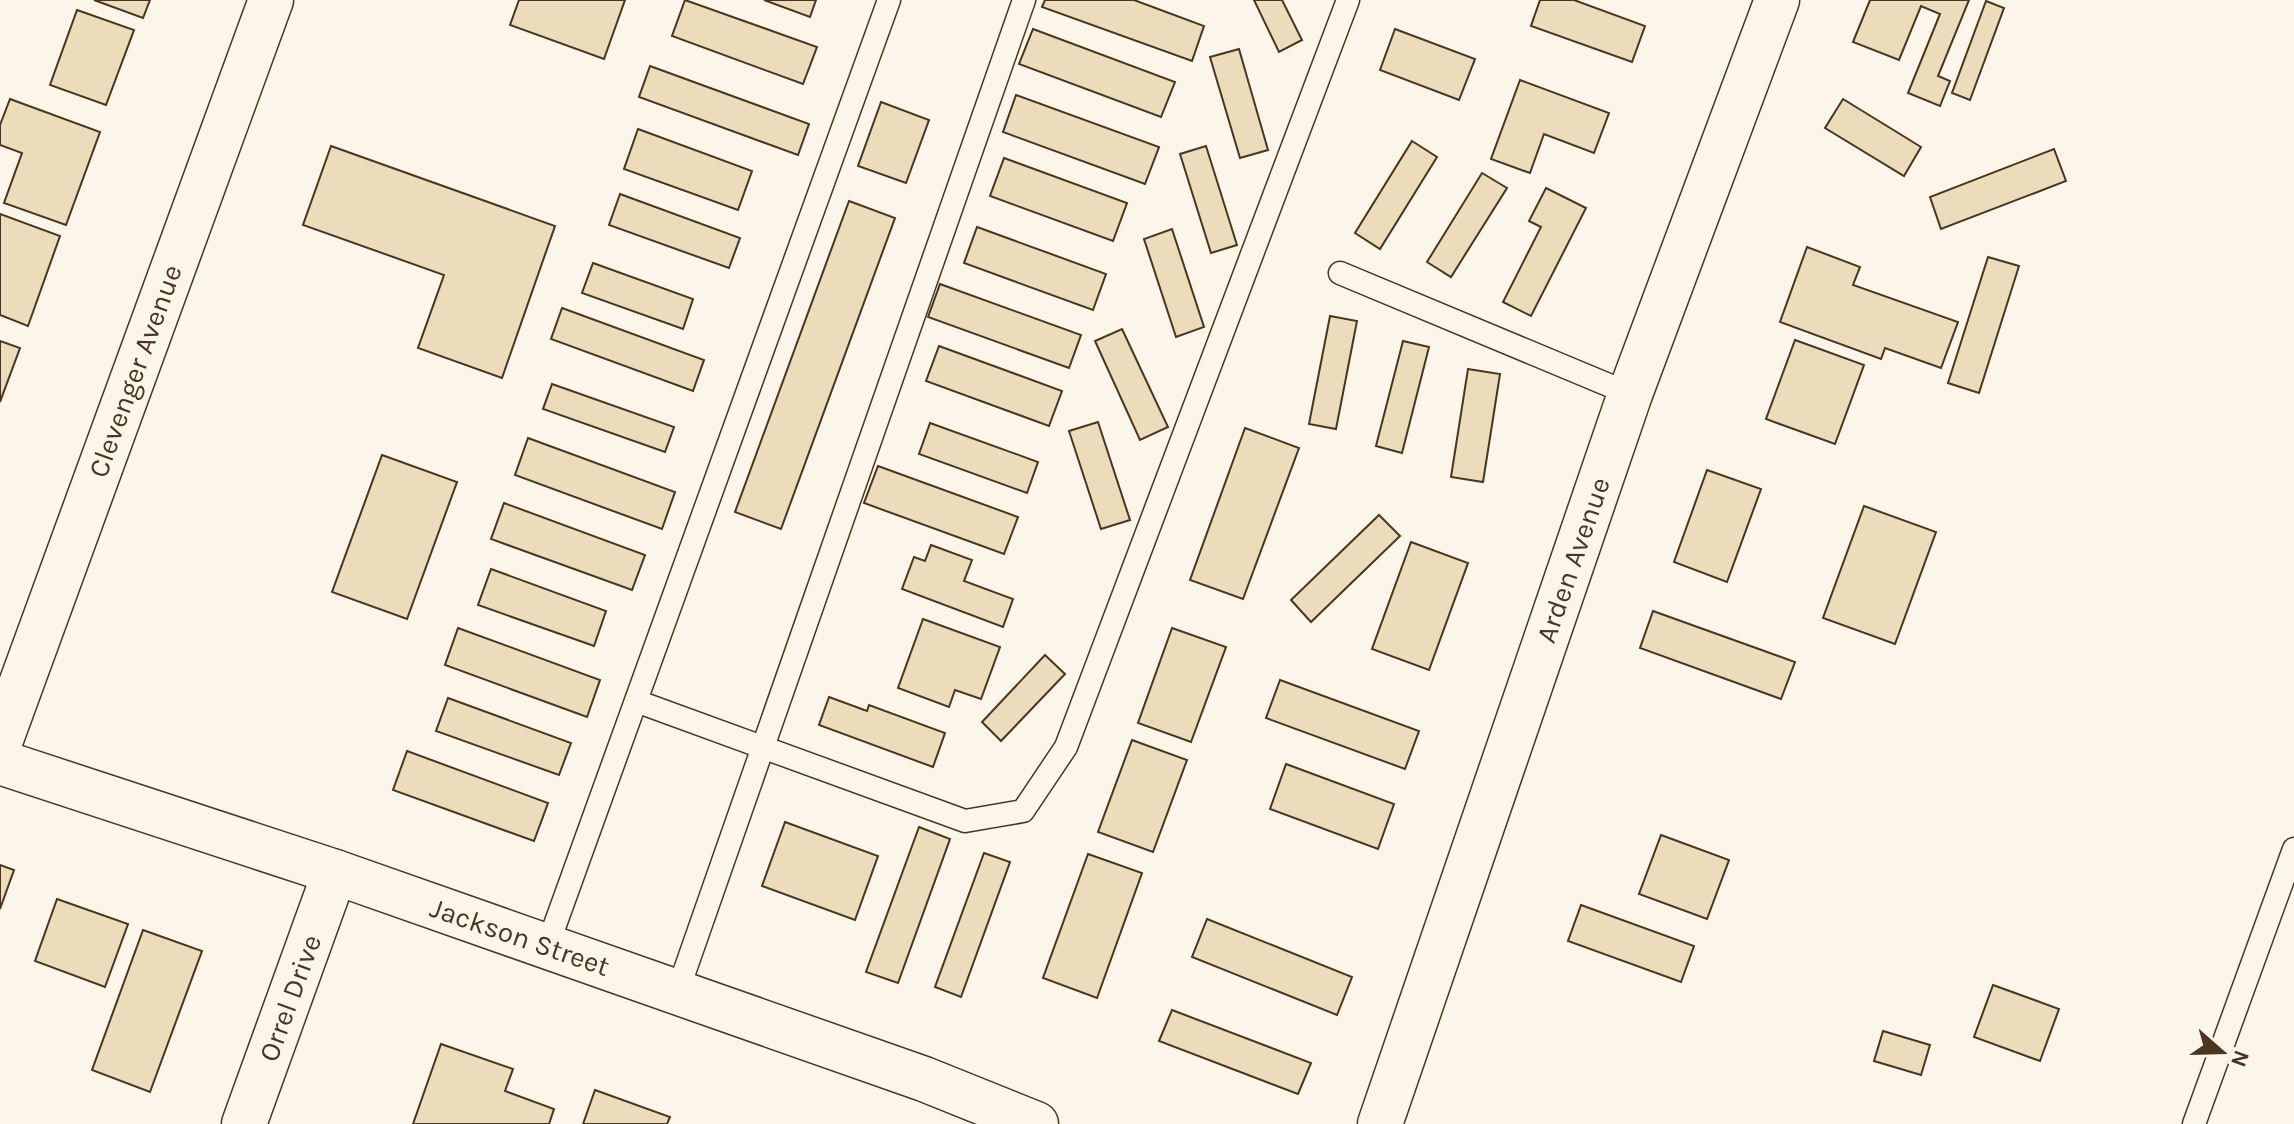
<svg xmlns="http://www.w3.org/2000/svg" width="2294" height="1124" font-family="Karla,sans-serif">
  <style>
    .building { fill: #ecdcbc; stroke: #4a3520; stroke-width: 2 }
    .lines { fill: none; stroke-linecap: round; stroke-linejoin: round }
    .service-casing { stroke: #4a3520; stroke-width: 25 }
    .minor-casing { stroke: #4a3520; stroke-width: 47 }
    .tertiary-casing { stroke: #4a3520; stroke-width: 47 }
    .service { stroke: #fbf6e9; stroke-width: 22 }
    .minor { stroke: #fbf6e9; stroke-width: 44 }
    .tertiary { stroke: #fbf6e9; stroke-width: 44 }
    .labels { text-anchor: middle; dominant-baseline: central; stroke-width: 6; stroke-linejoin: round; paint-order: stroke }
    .street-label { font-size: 28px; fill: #4a3520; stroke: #fbf6e9 }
  </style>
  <rect width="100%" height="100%" fill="#fbf6e9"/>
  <!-- building -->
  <g class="building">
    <path d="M94 0H150L143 18Z"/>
    <path d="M519 0H625L604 59 510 25Z"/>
    <path d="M685 0 817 47 803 84 672 36Z"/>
    <path d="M764 0H816L810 17Z"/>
    <path d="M1045 0H1134L1204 26 1192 61 1042 7Z"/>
    <path d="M1254 0H1282L1302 40 1279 52Z"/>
    <path d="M1540 0H1574L1645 26 1632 62 1531 26Z"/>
    <path d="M1870 0H1969L1938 76 1950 81 1940 106 1908 93 1940 14 1921 6 1899 60 1853 42Z"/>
    <path d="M1986 1 2004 8 1970 100 1952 93Z"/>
    <path d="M77 10 134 30 106 105 50 85Z"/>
    <path d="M1033 29 1175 82 1161 117 1019 64Z"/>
    <path d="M1395 29 1475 59 1459 100 1380 70Z"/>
    <path d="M1239 49 1268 150 1240 158 1210 57Z"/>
    <path d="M650 66 809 124 798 155 639 97Z"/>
    <path d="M1520 80 1609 113 1594 153 1544 134 1530 173 1491 159Z"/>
    <path d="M1016 95 1159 147 1145 184 1003 132Z"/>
    <path d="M10 99 100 132 66 225 4 203 22 153 0 145V125Z"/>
    <path d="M1843 99 1921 147 1904 176 1825 128Z"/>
    <path d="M881 102 929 120 906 183 858 166Z"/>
    <path d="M638 129 752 171 738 210 624 169Z"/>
    <path d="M1412 141 1437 157 1380 249 1355 233Z"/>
    <path d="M331 146 555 226 502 378 418 348 444 275 303 225Z"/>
    <path d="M1206 146 1237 245 1211 253 1180 154Z"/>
    <path d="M2054 149 2066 181 1941 229 1930 197Z"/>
    <path d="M1004 158 1127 203 1113 241 990 196Z"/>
    <path d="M1482 173 1507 188 1451 277 1427 262Z"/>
    <path d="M1546 188 1586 208 1531 316 1503 302 1541 227 1529 221Z"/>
    <path d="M620 194 740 238 729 268 609 225Z"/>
    <path d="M849 201 895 218 781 529 735 512Z"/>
    <path d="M0 214 60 236 28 326 0 315Z"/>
    <path d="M977 227 1106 274 1093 310 964 263Z"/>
    <path d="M1172 229 1204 327 1176 337 1144 239Z"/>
    <path d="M1807 247 1860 267 1853 285 1958 322 1941 368 1885 348 1881 359 1780 322Z"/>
    <path d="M1988 257 2019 266 1979 393 1948 383Z"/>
    <path d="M593 263 693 299 683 329 582 293Z"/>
    <path d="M940 284 1081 335 1069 368 928 317Z"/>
    <path d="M562 308 704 360 693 391 551 339Z"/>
    <path d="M1330 316 1357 321 1336 429 1309 424Z"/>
    <path d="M1122 329 1168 427 1140 440 1095 341Z"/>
    <path d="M1795 340 1864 365 1835 444 1766 419Z"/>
    <path d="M0 341 20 348 0 402Z"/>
    <path d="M1403 341 1429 347 1402 453 1376 446Z"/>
    <path d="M939 346 1062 391 1049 426 926 381Z"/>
    <path d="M1468 369 1500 374 1483 482 1451 477Z"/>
    <path d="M552 384 674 427 665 452 543 409Z"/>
    <path d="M1098 422 1130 520 1101 529 1069 431Z"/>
    <path d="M930 423 1038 462 1027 493 919 454Z"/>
    <path d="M1245 428 1299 448 1243 599 1190 580Z"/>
    <path d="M528 438 675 492 662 529 515 475Z"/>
    <path d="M382 455 457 482 407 619 332 592Z"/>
    <path d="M878 466 1018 517 1004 554 864 503Z"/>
    <path d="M1707 470 1761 489 1727 582 1674 562Z"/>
    <path d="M504 503 645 555 632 590 491 539Z"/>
    <path d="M1864 506 1936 532 1895 644 1823 618Z"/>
    <path d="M1379 515 1400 536 1311 622 1291 600Z"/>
    <path d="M1411 542 1468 563 1429 670 1372 649Z"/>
    <path d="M931 545 972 560 964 581 1013 599 1003 627 902 589 914 557 925 561Z"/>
    <path d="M491 569 606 611 594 646 478 605Z"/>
    <path d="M1653 611 1795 662 1781 699 1640 648Z"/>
    <path d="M923 619 1000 647 981 699 955 690 949 707 898 688Z"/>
    <path d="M458 628 600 680 587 717 445 665Z"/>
    <path d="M1172 628 1226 647 1191 742 1138 723Z"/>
    <path d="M1045 655 1065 674 1001 741 982 722Z"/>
    <path d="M1280 680 1419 731 1405 769 1266 718Z"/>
    <path d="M829 697 867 711 869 705 945 733 933 767 819 725Z"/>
    <path d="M448 698 571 743 559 775 436 731Z"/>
    <path d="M1132 740 1187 760 1153 852 1098 832Z"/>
    <path d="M407 751 548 803 534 841 393 790Z"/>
    <path d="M1286 764 1394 804 1378 849 1270 809Z"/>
    <path d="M785 822 878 856 855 920 762 886Z"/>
    <path d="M919 827 950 839 898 983 866 972Z"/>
    <path d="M1661 835 1729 860 1707 919 1639 894Z"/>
    <path d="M984 853 1010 862 961 997 935 987Z"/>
    <path d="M1088 854 1142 873 1097 998 1043 978Z"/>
    <path d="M0 865 14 870 0 909Z"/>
    <path d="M57 899 128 924 105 987 35 961Z"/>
    <path d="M1581 905 1694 946 1681 982 1568 941Z"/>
    <path d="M1207 919 1352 977 1337 1015 1192 957Z"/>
    <path d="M143 930 202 951 150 1092 92 1070Z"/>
    <path d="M1993 985 2059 1009 2040 1061 1974 1037Z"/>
    <path d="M1172 1010 1311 1063 1298 1094 1159 1041Z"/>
    <path d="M1883 1031 1930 1045 1921 1075 1874 1061Z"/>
    <path d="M441 1044 513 1069 505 1091 554 1109 549 1124H413Z"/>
    <path d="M595 1090 670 1117 667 1124H583Z"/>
  </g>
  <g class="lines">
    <defs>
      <g id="service">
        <path d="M1340 273 1630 394"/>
        <path d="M636 701 965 821 1023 811 1066 747 1348 0"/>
        <path d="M547 947 889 0"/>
        <path d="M677 993 1024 0"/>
        <path d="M2194 1124 2294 849"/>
      </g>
      <g id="minor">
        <path d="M0 742 271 0"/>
        <path d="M244 1124 335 872"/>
        <path d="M1380 1124 1630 394 1777 0"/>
      </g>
      <path id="tertiary" d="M0 762 335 872 924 1079 1036 1124"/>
    </defs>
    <!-- service casing -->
    <use href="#service" class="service-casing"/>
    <!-- minor casing -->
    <use href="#minor" class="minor-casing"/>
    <!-- tertiary casing -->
    <use href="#tertiary" class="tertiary-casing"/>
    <!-- service -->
    <use href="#service" class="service"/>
    <!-- minor -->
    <use href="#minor" class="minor"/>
    <!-- tertiary -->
    <use href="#tertiary" class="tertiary"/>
  </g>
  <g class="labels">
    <!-- street labels -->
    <g class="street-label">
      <text transform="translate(135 371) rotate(-70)">Clevenger Avenue</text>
      <text transform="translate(1573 560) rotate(-71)">Arden Avenue</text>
      <text transform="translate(520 937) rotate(19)">Jackson Street</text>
      <text transform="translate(290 998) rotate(-70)">Orrel Drive</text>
    </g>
  </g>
  <!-- north arrow -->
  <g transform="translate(2222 1052) rotate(110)" stroke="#fbf6e9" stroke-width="6" paint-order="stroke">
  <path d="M0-6L14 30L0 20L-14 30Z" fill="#4a3520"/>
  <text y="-12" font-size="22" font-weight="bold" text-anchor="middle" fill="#4a3520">N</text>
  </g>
</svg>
